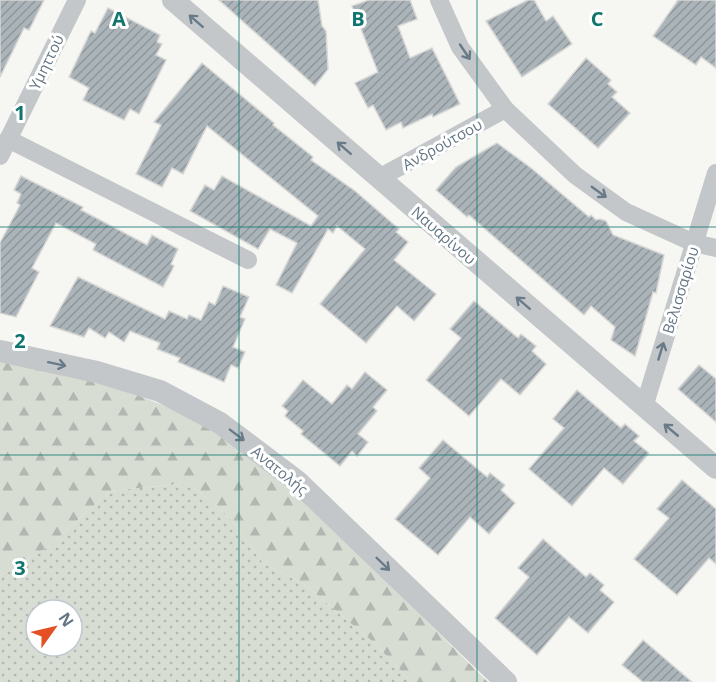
<svg xmlns="http://www.w3.org/2000/svg" width="716" height="682" font-family="'Open Sans',sans-serif">
  <style>
    .grass { fill: url(#grass-dots); fill-rule: evenodd }
    .forest { fill: url(#forest-firs) }
    .building { fill: url(#building-hatch); stroke: #d7d7d5; stroke-width: 1.5 }
    .lines { fill: none; stroke-linecap: round; stroke-linejoin: round }
    .minor { stroke: #c3c7ca; stroke-width: 18 }
    .tertiary { stroke: #c3c7ca; stroke-width: 22 }
    .oneway { stroke: #697a88 }
    .grid { fill: none; stroke: #0f766e; stroke-width: 1.5; stroke-opacity: 0.55 }
    .labels { text-anchor: middle; dominant-baseline: central; stroke-width: 6; stroke-linejoin: round; paint-order: stroke }
    .street-label { font-size: 15px; fill: #647684; stroke: #fff }
    .grid-label { font-size: 20px; text-anchor: middle; font-weight: bold; fill: #0f766e; stroke: #fff; stroke-width: 6; stroke-linejoin: round; paint-order: stroke }
  </style>
  <defs>
    <pattern id="grass-dots" width="8" height="8" patternUnits="userSpaceOnUse" patternTransform="scale(1.5)"><rect width="8" height="8" fill="#d7ddd3"/><path d="M2 2h.1M6 6h.1" fill="none" stroke="#b2b8b1" stroke-width="1.8" stroke-linecap="round"/></pattern>
    <pattern id="forest-firs" width="22" height="20" patternUnits="userSpaceOnUse" patternTransform="scale(1.5)"><rect width="22" height="20" fill="#d7ddd3"/><path d="M5 1l3.5 6h-7zM16 11l3.5 6h-7z" fill="#b2b8b1"/></pattern>
    <pattern id="building-hatch" width="6" height="6" patternUnits="userSpaceOnUse" patternTransform="scale(1.5)"><rect width="6" height="6" fill="#abb4b9"/><path d="M-1 1l2-2M0 6l6-6M5 7l2-2" fill="none" stroke="#8f979c"/></pattern>
  </defs>
  <rect width="100%" height="100%" fill="#f6f6f2"/>
  <!-- grass -->
  <path class="grass" d="M188 483 228 516 263 563 304 584 372 641 412 682H0V576L48 547 110 491ZM36 610H72V646H36Z"/>
  <!-- forest -->
  <path class="forest" d="M0 361 91 377 203 421 293 489 488 682H412L372 641 304 584 263 563 228 516 188 483 110 491 48 547 0 576Z"/>
  <!-- building -->
  <g class="building">
    <path d="M0 0H44L29 30 24 28 0 77Z"/>
    <path d="M219 0H318L322 26 326 31 328 69 315 86Z"/>
    <path d="M369 0H410L417 19 398 26 410 58 432 48 460 104 433 117 432 114 403 128 401 122 386 130 373 105 368 108 355 83 378 72 352 6Z"/>
    <path d="M528 0H534L546 21 553 16 572 44 522 77 486 21Z"/>
    <path d="M678 0H716V68L701 57 696 65 653 36Z"/>
    <path d="M108 8 160 35 157 42 162 44 156 55 166 60 139 114 130 109 124 120 83 100 89 88 69 77 91 31 95 33Z"/>
    <path d="M586 58 611 80 608 84 617 92 612 97 630 113 598 148 548 104Z"/>
    <path d="M202 63 274 123 273 125 313 157 311 160 355 191 399 229 396 232 408 242 394 260 436 294 414 321 397 306 366 343 320 304 365 249 337 226 333 233 328 229 292 293 276 285 297 243 270 229 258 249 190 211 205 185 214 190 222 176 311 226 318 216 207 126 183 174 172 168 162 187 136 174 161 125 154 122Z"/>
    <path d="M497 143 531 168 589 217 591 215 596 220 600 219 606 221 613 235 664 255 656 293 653 292 635 356 611 340 615 327 591 306 584 315 469 215 467 217 436 190 456 167Z"/>
    <path d="M21 176 83 207 81 210 147 245 152 235 178 249 171 264 174 266 163 287 93 250 96 244 56 223 32 268 39 272 16 317 0 313V243L20 205 17 203 21 194 14 190Z"/>
    <path d="M78 277 165 319 169 311 187 319 189 315 201 320 209 302 215 305 223 286 249 297 240 317 245 319 233 347 245 352 238 368 231 365 224 382 178 362 180 358 157 349 160 343 130 331 124 342 109 332 105 338 89 328 84 337 50 326Z"/>
    <path d="M474 301 518 338 521 334 536 346 532 351 546 364 520 395 501 379 469 416 426 380 461 338 450 329Z"/>
    <path d="M699 365 716 379V422L678 389Z"/>
    <path d="M365 372 387 390 373 407 377 411 358 434 368 442 357 456 352 451 340 466 301 434 303 431 285 416 288 411 282 406 303 380 332 404 347 385 352 389Z"/>
    <path d="M577 390 621 428 625 424 639 436 634 441 649 453 623 484 604 468 572 506 529 469 564 428 553 419Z"/>
    <path d="M443 440 487 477 490 473 505 485 501 490 515 503 489 534 470 517 438 555 395 519 430 478 419 468Z"/>
    <path d="M682 480 716 509V564L709 558 677 595 634 559 669 518 657 509Z"/>
    <path d="M543 539 586 577 590 573 604 585 600 590 614 602 588 633 569 617 537 655 495 618 529 577 518 568Z"/>
    <path d="M643 640 692 682H643L622 665Z"/>
  </g>
  <g class="lines">
    <!-- minor -->
    <g class="minor">
      <path d="M439 0 460 47 505 109 575 175 626 212 694 243 716 248"/>
      <path d="M8 139 248 260"/>
      <path d="M0 156 77 0"/>
      <path d="M379 178 505 109"/>
      <path d="M644 407 716 173"/>
    </g>
    <!-- tertiary -->
    <g class="tertiary">
      <path d="M173 0 716 468"/>
      <path d="M0 351 97 372 160 391 220 423 297 481 506 682"/>
    </g>
  </g>
  <!-- one-way arrows -->
  <defs><path id="oneway-shaft" d="M-6 0H5M1.5-3L5.5 0L1.5 3" fill="none" stroke-width="1.6" stroke-linecap="round" stroke-linejoin="round" transform="scale(1.5)"/></defs>
  <g class="oneway">
    <use href="#oneway-shaft" transform="translate(196 21) rotate(-139)"/>
    <use href="#oneway-shaft" transform="translate(465 52) rotate(56)"/>
    <use href="#oneway-shaft" transform="translate(344 148) rotate(-139)"/>
    <use href="#oneway-shaft" transform="translate(599 192) rotate(36)"/>
    <use href="#oneway-shaft" transform="translate(523 303) rotate(-139)"/>
    <use href="#oneway-shaft" transform="translate(661 351) rotate(-73)"/>
    <use href="#oneway-shaft" transform="translate(57 364) rotate(12)"/>
    <use href="#oneway-shaft" transform="translate(671 430) rotate(-140)"/>
    <use href="#oneway-shaft" transform="translate(237 435) rotate(37)"/>
    <use href="#oneway-shaft" transform="translate(383 564) rotate(44)"/>
  </g>
  <!-- grid -->
  <path class="grid" d="M239 0V682M477 0V682M0 227H716M0 455H716"/>
  <g class="labels">
    <!-- street labels -->
    <g class="street-label">
      <text transform="translate(46 62) rotate(-64)">Υμηττού</text>
      <text transform="translate(442 144) rotate(-29)">Ανδρούτσου</text>
      <text transform="translate(444 235) rotate(41)">Ναυαρίνου</text>
      <text transform="translate(680 290) rotate(-73)">Βελισσαρίου</text>
      <text transform="translate(280 470) rotate(39)">Ανατολής</text>
    </g>
  </g>
  <g class="grid-label">
    <text x="119" y="26">A</text>
    <text x="358" y="26">B</text>
    <text x="597" y="26">C</text>
    <text x="20" y="120">1</text>
    <text x="20" y="348">2</text>
    <text x="20" y="575">3</text>
  </g>
  <!-- north arrow -->
  <g transform="translate(54 628) rotate(56)"><circle r="28" fill="#ffffff" stroke="#c1c8ce" stroke-width="1.5"/>
  <path d="M0-4.5L10 22L0 15L-10 22Z" fill="#e44f24"/>
  <text y="-9" font-size="16" font-weight="bold" text-anchor="middle" fill="#647684">N</text>
  </g>
</svg>
